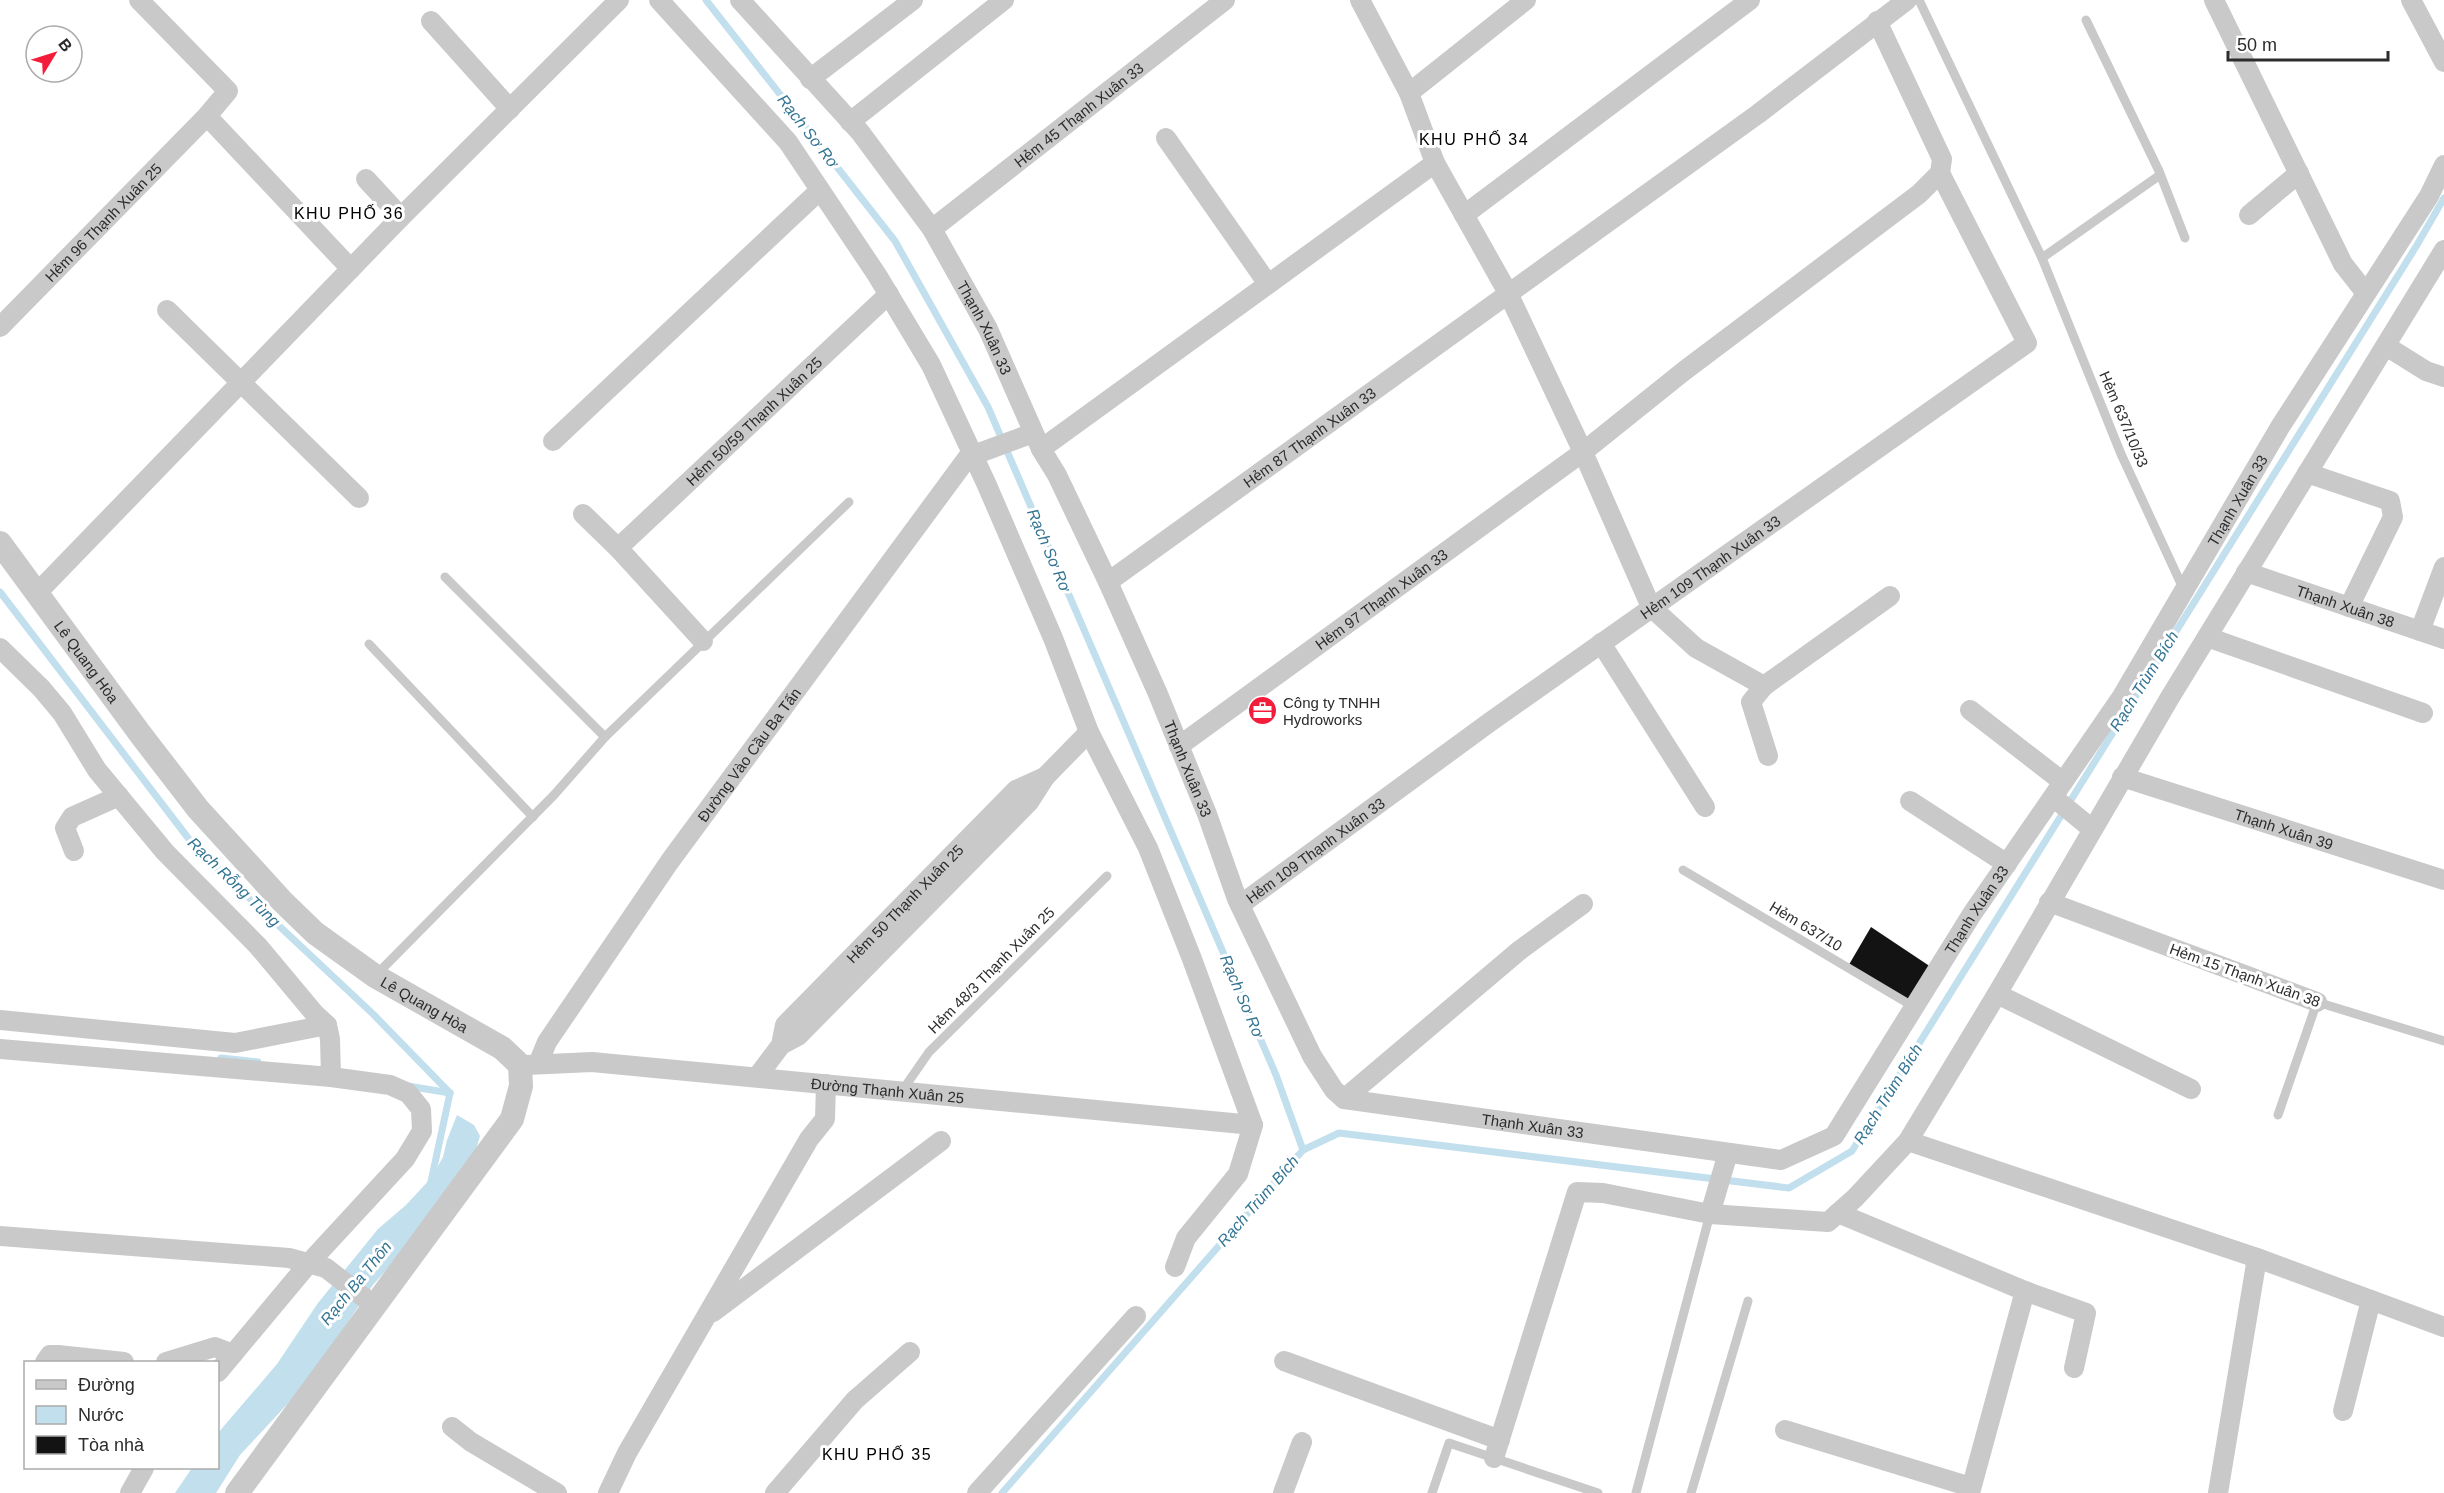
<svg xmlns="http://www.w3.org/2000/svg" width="2444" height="1493" font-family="Arial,sans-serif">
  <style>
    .water { fill: #c1dfed }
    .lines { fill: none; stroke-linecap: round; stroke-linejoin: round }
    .stream { stroke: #c1dfed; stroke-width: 7 }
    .building { fill: #131313 }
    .service { stroke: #c9c9c9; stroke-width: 9 }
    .minor { stroke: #c9c9c9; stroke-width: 20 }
    .tertiary { stroke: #c9c9c9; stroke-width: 24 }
    .labels { text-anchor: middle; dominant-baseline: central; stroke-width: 6; stroke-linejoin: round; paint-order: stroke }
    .street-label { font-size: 15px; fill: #2c2c2c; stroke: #fff }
    .poi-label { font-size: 15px; fill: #2c2c2c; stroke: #fff; text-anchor: start }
    .water-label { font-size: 16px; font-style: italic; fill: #347594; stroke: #fff }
    .neighbourhood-label { font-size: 16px; letter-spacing: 1.5px; fill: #000; stroke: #fff }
  </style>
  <rect width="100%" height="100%" fill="#fff"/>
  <!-- water -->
  <path class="water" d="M457 1115 474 1125 480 1136 474 1157 426 1225 373 1285 306 1384 240 1455 216 1493H175L192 1468H218V1433L277 1364 318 1303 378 1229 406 1205 432 1177 443 1157 447 1140Z"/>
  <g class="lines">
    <!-- stream -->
    <g class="stream">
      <path d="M706 0 895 241 988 407 1276 1075 1303 1150"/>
      <path d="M0 592 195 847 373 1014 450 1093"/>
      <path d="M221 1058 258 1062"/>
      <path d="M408 1086 450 1093"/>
      <path d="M430 1186 450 1093"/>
      <path d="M1002 1493 1303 1150 1339 1133 1789 1188 1852 1151 2417 245 2444 198"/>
    </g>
  </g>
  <!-- building -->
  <path class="building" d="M1871 927 1937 971 1914 1007 1847 968Z"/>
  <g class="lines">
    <!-- service -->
    <g class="service">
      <path d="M1919 0 2042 258 2121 454 2183 588"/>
      <path d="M2086 20 2159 171 2185 238"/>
      <path d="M2042 258 2160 175"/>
      <path d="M445 577 605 737"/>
      <path d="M369 644 533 817"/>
      <path d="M1683 870 1914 1007"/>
      <path d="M375 976 554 795 605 737 849 502"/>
      <path d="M902 1091 929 1052 1107 876"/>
      <path d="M2278 1115 2317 1002 2444 1041"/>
      <path d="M1432 1493 1449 1443 1598 1493"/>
      <path d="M1636 1493 1710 1214"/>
      <path d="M1691 1493 1748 1301"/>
    </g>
    <!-- minor -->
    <g class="minor">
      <path d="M659 0 788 142 877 275 931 365 986 483 1053 638 1089 732 1148 848 1192 959 1253 1125 1238 1174 1186 1238 1175 1267"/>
      <path id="s1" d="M740 0 860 132 932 229 988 329 1041 449 1057 475 1108 582 1158 694 1207 814 1237 899 1312 1056 1334 1090 1344 1099 1781 1160 1834 1136 1972 914 2121 698 2280 427 2429 196 2444 165"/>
      <path d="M2214 0 2343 264 2365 292"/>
      <path d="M2411 0 2444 62"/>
      <path d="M431 21 510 109"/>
      <path d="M810 79 913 0"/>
      <path d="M1409 93 1526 0"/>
      <path d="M207 116 351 269"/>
      <path d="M850 122 1004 0"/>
      <path d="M1166 138 1268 284"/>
      <path d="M1435 163 1508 293 1583 452 1651 607 1696 648 1764 686 1890 596"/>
      <path d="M366 179 401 217"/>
      <path d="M1464 215 1750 0"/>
      <path d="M2249 215 2299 173"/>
      <path id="s2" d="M932 229 1225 0"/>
      <path d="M167 310 359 498"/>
      <path id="s3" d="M0 327 207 116 228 91 139 0"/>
      <path d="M2386 346 2426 371 2444 377"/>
      <path d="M553 441 820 190"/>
      <path d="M1041 449 1435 163 1409 93 1360 0"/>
      <path d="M2307 473 2390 501 2393 517 2349 607"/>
      <path d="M583 514 618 548 703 641"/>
      <path id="s4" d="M618 548 889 294"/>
      <path id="s5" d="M2246 572 2444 639"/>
      <path id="s6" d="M1108 582 1758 114 1907 0"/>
      <path d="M37 593 401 217 619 0"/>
      <path d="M2420 631 2444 567"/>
      <path d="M2207 637 2423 713"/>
      <path d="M1601 643 1705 807"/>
      <path d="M0 648 41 688 62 713 97 770 165 852 258 946 314 1013 327 1025 330 1039 331 1077"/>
      <path d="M1764 686 1751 702 1768 756"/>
      <path d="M1970 710 2063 782"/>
      <path id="s7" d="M1179 746 1583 452 1684 371 1919 194 1940 173 1942 159 1877 21"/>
      <path d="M1045 777 1089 732"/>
      <path id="s8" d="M2122 777 2444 880"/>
      <path d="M2053 797 2092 829"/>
      <path d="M1910 801 2007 864"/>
      <path d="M74 851 65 828 72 817 119 796"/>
      <path d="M2049 902 2317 1002"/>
      <path id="s9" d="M1240 905 1490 722 2027 343 1940 173"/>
      <path d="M1997 994 2191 1089"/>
      <path d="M0 1020 235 1043 327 1025"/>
      <path d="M0 1049 331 1077 390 1085 408 1093 421 1109 422 1131 405 1159 309 1263 218 1372"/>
      <path id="s10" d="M538 1064 547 1042 670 861 971 453H979L1033 433"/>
      <path id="s11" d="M527 1065 592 1062 1253 1125"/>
      <path id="s12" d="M757 1077 781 1045 785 1025 1016 790 1045 777 1029 802 798 1036 781 1045"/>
      <path d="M1344 1099 1520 950 1583 904"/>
      <path d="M1908 1141 2257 1258 2444 1327"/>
      <path d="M1838 1213 2025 1291"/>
      <path d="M1710 1214 1728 1153"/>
      <path d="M0 1236 289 1258 326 1268 375 1306"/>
      <path d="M713 1312 941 1141"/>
      <path d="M1284 1361 1500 1440"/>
      <path d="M45 1362 50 1355H58L124 1362"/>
      <path d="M166 1362 215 1347 233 1354"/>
      <path d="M2343 1411 2371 1300"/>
      <path d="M452 1427 471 1442 557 1493"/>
      <path d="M1785 1430 1971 1487"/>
      <path d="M1494 1458 1577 1192 1603 1193 1710 1214 1828 1222 1855 1198 1908 1141 1997 994 2169 699 2444 250"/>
      <path d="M130 1493 144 1468"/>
      <path d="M608 1493 627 1453 809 1139 825 1119 826 1084"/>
      <path d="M775 1493 855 1400 910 1352"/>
      <path d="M977 1493 1136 1316"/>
      <path d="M1283 1493 1302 1442"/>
      <path d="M1970 1493 2025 1291 2086 1313 2074 1368"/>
      <path d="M2218 1493 2257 1258"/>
    </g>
    <!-- tertiary -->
    <path class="tertiary" id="s13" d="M0 543 141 735 198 809 282 901 315 933 375 976 502 1048 520 1065 521 1086 512 1119 237 1493"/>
  </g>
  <!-- icons -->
  <defs>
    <symbol id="office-disc" viewBox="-11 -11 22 22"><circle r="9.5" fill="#f41c3b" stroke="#fff"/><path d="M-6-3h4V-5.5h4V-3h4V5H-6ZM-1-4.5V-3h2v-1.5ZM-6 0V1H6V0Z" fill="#fff"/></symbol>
  </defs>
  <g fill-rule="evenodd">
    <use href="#office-disc" x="1246" y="694" width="33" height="33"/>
  </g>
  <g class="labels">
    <!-- street labels -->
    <g class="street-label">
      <text stroke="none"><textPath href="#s2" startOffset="186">Hẻm 45 Thạnh Xuân 33</textPath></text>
      <text stroke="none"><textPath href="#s3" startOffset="147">Hẻm 96 Thạnh Xuân 25</textPath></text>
      <text stroke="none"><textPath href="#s1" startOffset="411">Thạnh Xuân 33</textPath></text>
      <text transform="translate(2124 419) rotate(67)">Hẻm 637/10/33</text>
      <text stroke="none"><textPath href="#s4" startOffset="186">Hẻm 50/59 Thạnh Xuân 25</textPath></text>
      <text stroke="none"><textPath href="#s6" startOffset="248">Hẻm 87 Thạnh Xuân 33</textPath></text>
      <text stroke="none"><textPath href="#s1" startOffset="2517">Thạnh Xuân 33</textPath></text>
      <text stroke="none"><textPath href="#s9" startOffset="579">Hẻm 109 Thạnh Xuân 33</textPath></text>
      <text stroke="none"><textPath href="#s7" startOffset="250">Hẻm 97 Thạnh Xuân 33</textPath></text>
      <text stroke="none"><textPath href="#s5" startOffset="105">Thạnh Xuân 38</textPath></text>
      <text stroke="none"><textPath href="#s13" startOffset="147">Lê Quang Hòa</textPath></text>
      <text stroke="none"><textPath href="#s10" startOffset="375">Đường Vào Cầu Ba Tấn</textPath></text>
      <text stroke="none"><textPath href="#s1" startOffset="897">Thạnh Xuân 33</textPath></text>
      <text stroke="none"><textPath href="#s8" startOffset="170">Thạnh Xuân 39</textPath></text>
      <text stroke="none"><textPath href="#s9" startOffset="93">Hẻm 109 Thạnh Xuân 33</textPath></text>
      <text stroke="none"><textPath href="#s12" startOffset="231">Hẻm 50 Thạnh Xuân 25</textPath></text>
      <text stroke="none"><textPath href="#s1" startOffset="2031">Thạnh Xuân 33</textPath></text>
      <text transform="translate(1806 926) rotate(31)">Hẻm 637/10</text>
      <text transform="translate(991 970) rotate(-45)">Hẻm 48/3 Thạnh Xuân 25</text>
      <text transform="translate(2245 975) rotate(20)">Hẻm 15 Thạnh Xuân 38</text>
      <text stroke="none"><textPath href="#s13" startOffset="633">Lê Quang Hòa</textPath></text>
      <text stroke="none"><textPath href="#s11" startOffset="362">Đường Thạnh Xuân 25</textPath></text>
      <text stroke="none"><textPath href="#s1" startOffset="1455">Thạnh Xuân 33</textPath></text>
    </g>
    <!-- poi labels -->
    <g class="poi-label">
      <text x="1283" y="702">Công ty TNHH<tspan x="1283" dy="17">Hydroworks</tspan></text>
    </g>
    <!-- water labels -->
    <g class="water-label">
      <text transform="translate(808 131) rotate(52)">Rạch Sơ Rơ</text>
      <text transform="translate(1049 550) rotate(67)">Rạch Sơ Rơ</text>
      <text transform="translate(2144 681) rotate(-58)">Rạch Trùm Bích</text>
      <text transform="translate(234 882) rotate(44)">Rạch Rỗng Tùng</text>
      <text transform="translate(1242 996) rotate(67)">Rạch Sơ Rơ</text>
      <text transform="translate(1888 1094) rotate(-58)">Rạch Trùm Bích</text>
      <text transform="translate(1258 1201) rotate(-49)">Rạch Trùm Bích</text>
      <text transform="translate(356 1283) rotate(-51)">Rạch Ba Thôn</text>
    </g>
    <!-- neighbourhood labels -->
    <g class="neighbourhood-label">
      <text x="1474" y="139">KHU PHỐ 34</text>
      <text x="349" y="213">KHU PHỐ 36</text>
      <text x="877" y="1454">KHU PHỐ 35</text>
    </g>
  </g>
  <!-- legend -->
  <rect x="24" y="1361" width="195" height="108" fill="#ffffff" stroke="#ababab" stroke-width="1.5"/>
  <rect x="36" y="1380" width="30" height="9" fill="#c9c9c9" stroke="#ababab" stroke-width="1.5"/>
  <text x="78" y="1391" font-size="18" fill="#2c2c2c">Đường</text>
  <rect x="36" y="1406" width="30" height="18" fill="#c1dfed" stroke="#ababab" stroke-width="1.5"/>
  <text x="78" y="1421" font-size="18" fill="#2c2c2c">Nước</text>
  <rect x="36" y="1436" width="30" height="18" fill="#131313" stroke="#ababab" stroke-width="1.5"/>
  <text x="78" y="1451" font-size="18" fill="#2c2c2c">Tòa nhà</text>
  <!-- north arrow -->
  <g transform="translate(54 54) rotate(52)"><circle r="28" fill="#ffffff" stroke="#ababab" stroke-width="1.5"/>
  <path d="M0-4.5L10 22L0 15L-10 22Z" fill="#f41c3b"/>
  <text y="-9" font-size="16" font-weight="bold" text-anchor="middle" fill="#2c2c2c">B</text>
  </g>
  <!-- scale -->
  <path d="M2228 51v9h160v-9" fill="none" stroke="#2c2c2c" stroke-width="3"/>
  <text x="2237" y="51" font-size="18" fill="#2c2c2c" stroke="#ffffff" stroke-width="4.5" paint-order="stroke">50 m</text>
</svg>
